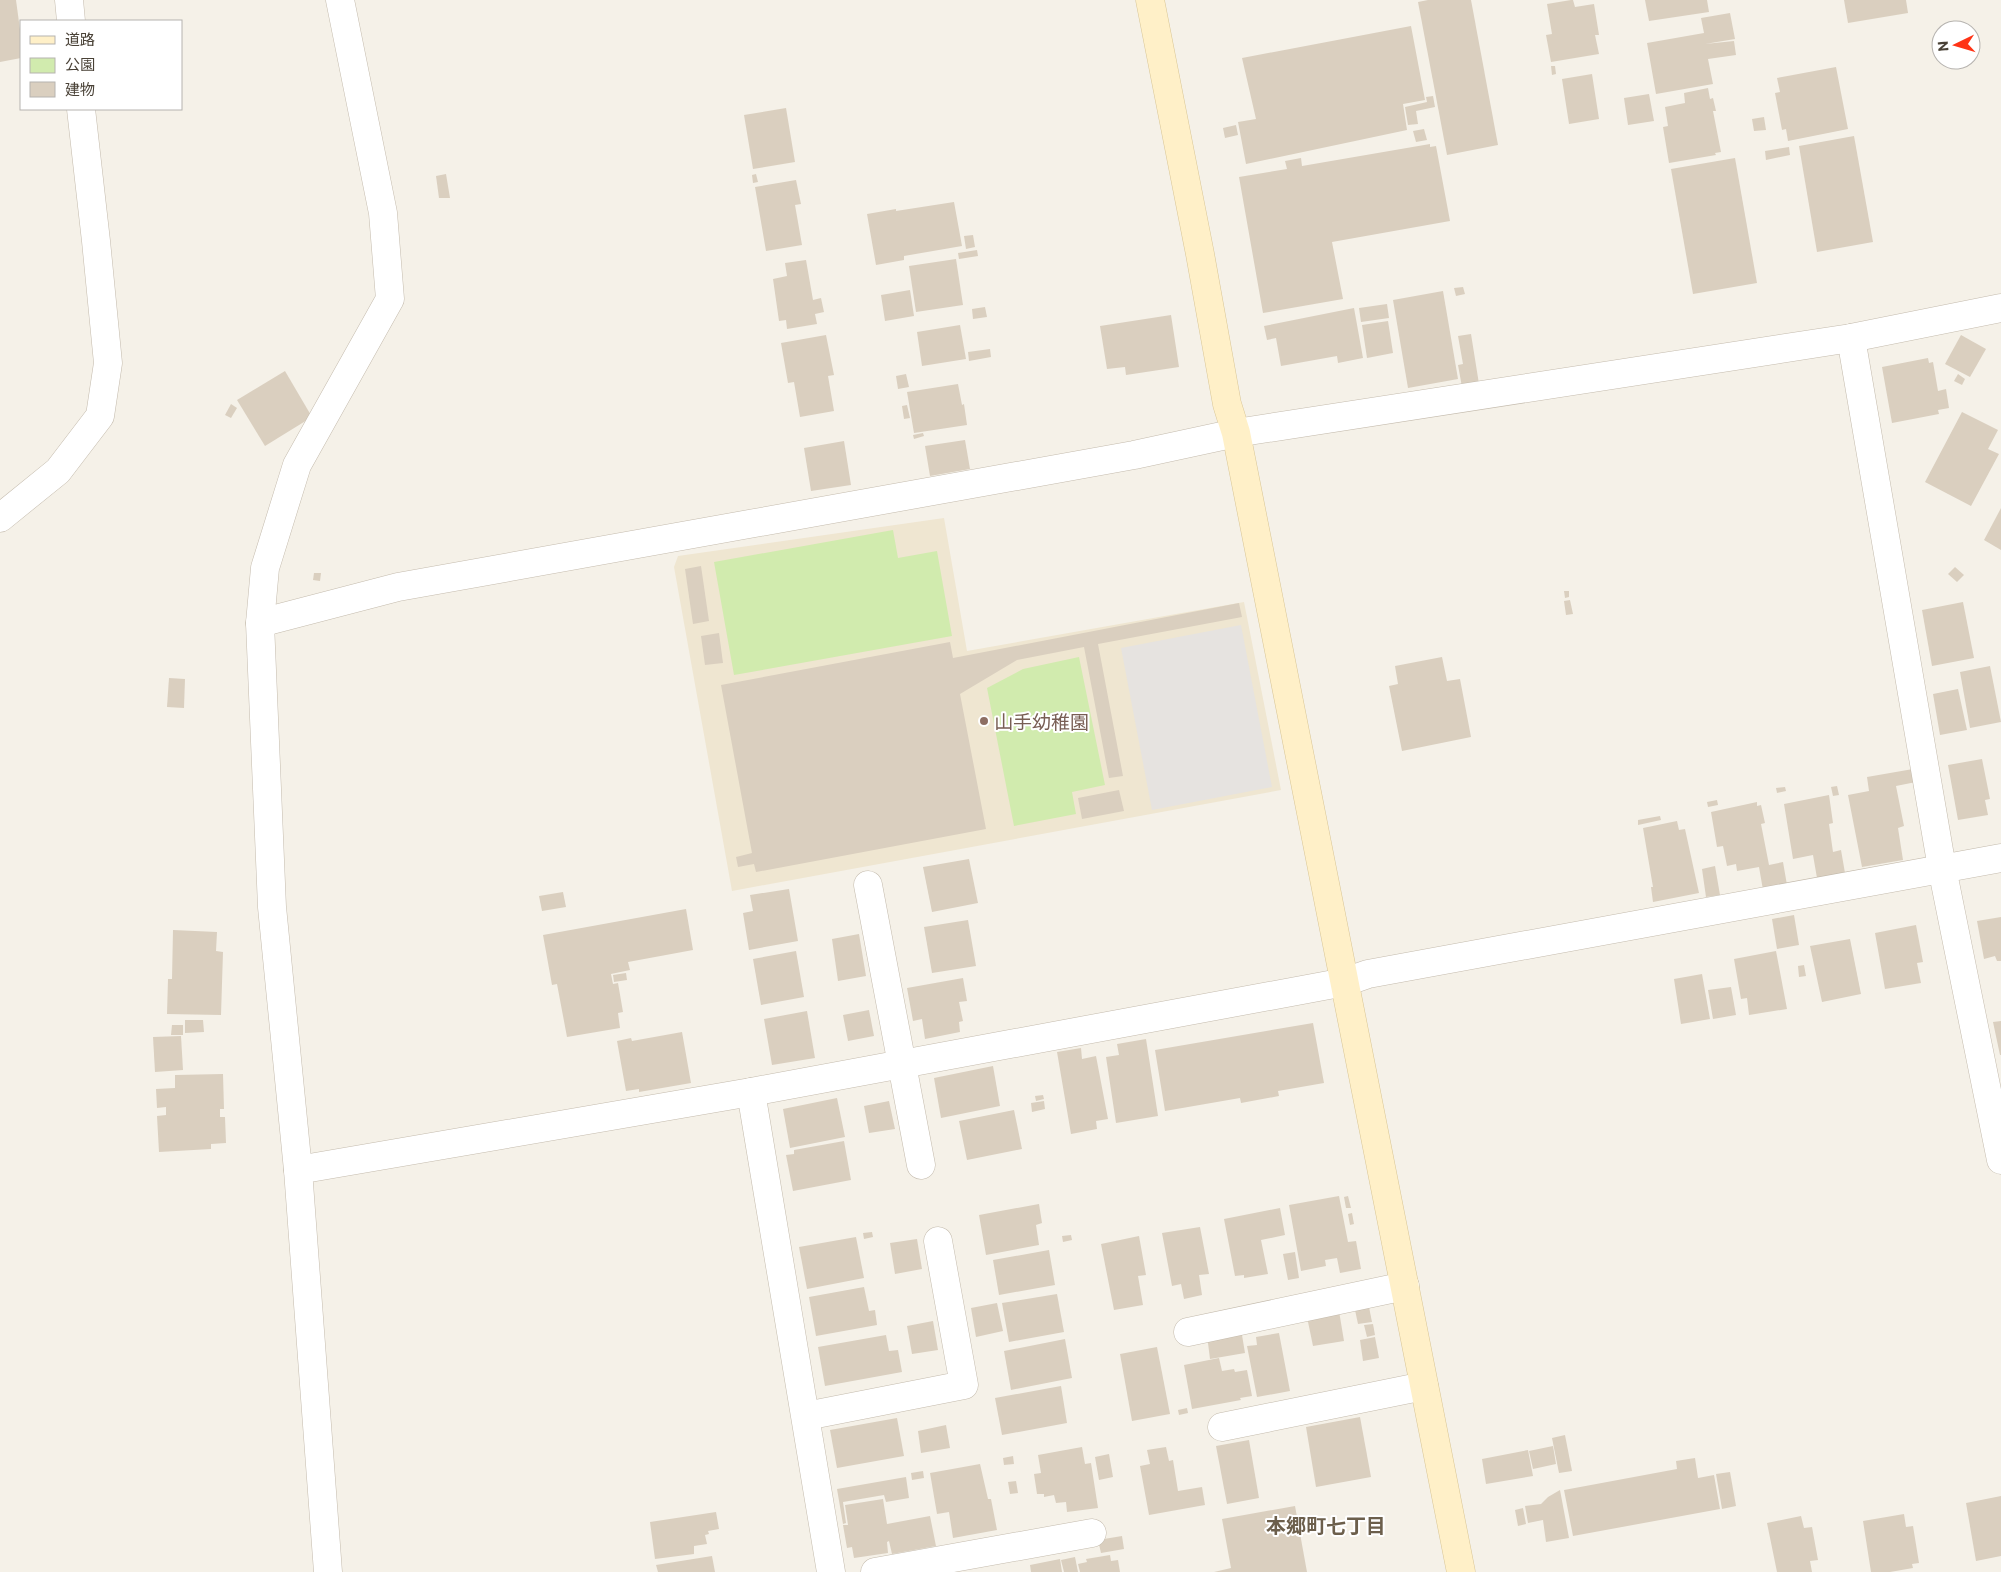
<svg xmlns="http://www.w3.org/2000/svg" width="2001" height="1572" font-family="Commissioner,'Noto Sans JP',sans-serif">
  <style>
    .education { fill: #efe6d1 }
    .green { fill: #d1ebae }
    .parking { fill: #e6e3e0 }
    .building { fill: #dacfbf }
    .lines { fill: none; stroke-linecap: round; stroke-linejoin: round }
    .street-casing { stroke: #c4bbad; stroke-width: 29 }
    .secondary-casing { stroke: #d8c595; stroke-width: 29 }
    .street { stroke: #fff; stroke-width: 28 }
    .secondary { stroke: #fff0c8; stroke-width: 28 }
    .education-dot { fill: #8d6e63; stroke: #fff; stroke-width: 2 }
    .labels { text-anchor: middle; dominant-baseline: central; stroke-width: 4; stroke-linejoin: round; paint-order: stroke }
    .education-label { font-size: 19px; fill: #785e54; stroke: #fff; text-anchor: start }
    .neighbourhood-label { font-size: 20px; font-weight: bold; fill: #6c5f4c; stroke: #fff }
  </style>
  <rect width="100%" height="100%" fill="#f5f1e8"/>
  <!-- education -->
  <path class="education" d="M944 518 967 651 1244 602 1281 790 732 891 674 567 678 556Z"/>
  <!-- green -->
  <g class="green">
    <path d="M893 530 898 558 937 551 952 636 734 675 714 562Z"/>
    <path d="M1079 657 1105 785 1072 792 1076 814 1014 826 987 688 1023 669Z"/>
  </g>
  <!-- parking -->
  <path class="parking" d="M1241 625 1272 787 1152 810 1121 648Z"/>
  <!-- building -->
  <g class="building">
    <path d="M0 0H16L21 37V58L0 62Z"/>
    <path d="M1428 0H1471L1498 145 1447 155 1418 2Z"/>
    <path d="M1571 0H1573L1575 7 1594 4 1599 35H1595L1599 54 1551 62 1546 35 1552 34 1547 4Z"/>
    <path d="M1645 0H1707L1709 12 1649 21Z"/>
    <path d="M1844 0H1906L1908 13 1848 23Z"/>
    <path d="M1730 13 1735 39 1705 44 1734 41 1736 55 1708 59 1713 84 1656 94 1647 43 1704 33 1701 18Z"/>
    <path d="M1411 26 1425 100 1403 104 1407 130 1246 164 1238 122 1256 119 1242 58Z"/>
    <path d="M1551 66H1555L1556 74 1552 75Z"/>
    <path d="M1836 67 1848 129 1788 141 1786 129 1782 130 1775 93 1780 92 1777 78Z"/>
    <path d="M1592 74 1599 119 1569 124 1562 79Z"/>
    <path d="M1708 88 1710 99 1713 98 1716 111H1713L1721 152 1715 153 1716 155 1669 163 1663 127 1668 126 1665 107 1685 103 1684 93Z"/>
    <path d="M1649 94 1654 121 1628 125 1624 98Z"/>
    <path d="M1433 96 1435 107 1416 111 1418 124 1408 125 1405 107 1427 102 1426 97Z"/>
    <path d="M786 108 795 162 753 169 744 115Z"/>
    <path d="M1764 117 1766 130 1754 131 1752 119Z"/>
    <path d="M1236 125 1238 135 1225 138 1223 128Z"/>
    <path d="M1424 129 1427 140 1416 142 1413 131Z"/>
    <path d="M1854 136 1873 242 1817 252 1799 146Z"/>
    <path d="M1430 144V147L1436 146 1450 221 1332 242 1343 299 1263 313 1239 177 1287 169 1285 161 1301 158 1302 166Z"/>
    <path d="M1789 147 1790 155 1766 160 1765 151Z"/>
    <path d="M1735 158 1757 283 1693 294 1671 169Z"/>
    <path d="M446 174 450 198H439L436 176Z"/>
    <path d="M756 174 758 182 753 183 752 175Z"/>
    <path d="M796 180 801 204 795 205 802 245 766 251 755 187Z"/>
    <path d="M954 202 962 246 904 256V260L876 265 867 214 896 209V211Z"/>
    <path d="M973 235 975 247 966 249 964 236Z"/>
    <path d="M977 250 978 256 959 259 958 253Z"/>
    <path d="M956 259 963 305 916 312 909 266Z"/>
    <path d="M806 260 813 300 821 298 824 312 815 314 817 324 787 329 786 320 779 321 773 279 787 276 785 263Z"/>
    <path d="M1463 287 1465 294 1456 296 1454 288Z"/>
    <path d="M910 290 914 316 885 321 881 295Z"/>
    <path d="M1443 291 1458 379 1408 388 1393 300Z"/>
    <path d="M1387 304 1389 318 1361 322 1359 308Z"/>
    <path d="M985 307 987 317 973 319 972 309Z"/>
    <path d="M1354 308 1363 358 1338 363 1337 356 1281 366 1276 338 1267 340 1264 326Z"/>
    <path d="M1171 315 1179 367 1126 375 1125 367 1107 369 1100 326Z"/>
    <path d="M1388 321 1393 353 1367 358 1362 325Z"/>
    <path d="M960 325 966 359 922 366 917 332Z"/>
    <path d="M1471 334 1479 384 1462 387 1458 365 1463 364 1458 336Z"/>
    <path d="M826 335 834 375 828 376 834 411 800 417 794 382 788 383 781 343Z"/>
    <path d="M1961 335 1986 349 1970 377 1945 364Z"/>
    <path d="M990 349 991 357 969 361 968 352Z"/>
    <path d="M1928 358 1929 363 1933 362 1938 391 1946 389 1949 408 1938 410 1939 414 1892 423 1882 367Z"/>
    <path d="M285 371 312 417 265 446 237 400Z"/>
    <path d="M906 374 909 387 898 389 896 376Z"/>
    <path d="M1958 374 1965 379 1962 385 1954 381Z"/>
    <path d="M958 384 962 405 964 404 967 425 914 433 907 392Z"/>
    <path d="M231 404 237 408 231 418 225 415Z"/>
    <path d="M907 405 910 418 904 419 902 406Z"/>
    <path d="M1962 412 1998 430 1988 449 1999 454 1971 506 1925 482Z"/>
    <path d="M923 433 924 436 914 439 913 435Z"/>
    <path d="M965 440 970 469 930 476 925 446Z"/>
    <path d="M844 441 851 485 811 491 804 448Z"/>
    <path d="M2001 508V550L1984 540Z"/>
    <path d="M701 566 709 621 693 624 685 569Z"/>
    <path d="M1955 567 1964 575 1957 582 1948 574Z"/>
    <path d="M314 573H321L320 581 313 580Z"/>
    <path d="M1564 591H1569V597L1565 598Z"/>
    <path d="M1570 600 1573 614 1566 615 1564 601Z"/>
    <path d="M1963 602 1974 658 1932 666 1922 610Z"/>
    <path d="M1239 603 1242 617 1098 644 1123 776 1109 778 1084 647 1017 660 960 694 986 829 756 872 754 864 738 867 736 857 752 853 721 685 950 642 953 658Z"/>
    <path d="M719 633 723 663 705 665 701 636Z"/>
    <path d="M1442 657 1447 681 1460 679 1471 737 1402 751 1389 686 1398 684 1395 666Z"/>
    <path d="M1990 666 2001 722 1970 728 1960 672Z"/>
    <path d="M169 678 185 679 184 708 167 707Z"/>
    <path d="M1958 689 1967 730 1940 735 1933 694Z"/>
    <path d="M1982 759 1990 799 1985 800 1988 815 1958 820 1948 765Z"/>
    <path d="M1913 769 1916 782 1896 786 1904 826 1898 828 1903 860 1862 867 1848 795 1869 791 1867 777Z"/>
    <path d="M1837 786 1839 795 1833 796 1831 787Z"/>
    <path d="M1785 787 1786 791 1777 793 1776 788Z"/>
    <path d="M1119 790 1124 811 1082 819 1078 798Z"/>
    <path d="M1829 795 1833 823 1829 824 1833 852 1841 850 1845 873 1817 878 1813 855 1793 859 1784 804Z"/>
    <path d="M1717 800 1718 805 1708 807 1707 802Z"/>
    <path d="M1757 802V806L1761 805 1765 823 1761 824 1769 865 1783 862 1787 885 1763 890 1759 867 1737 871 1736 864 1727 866 1723 846 1717 847 1711 812Z"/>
    <path d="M1660 816 1661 820 1638 825V820Z"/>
    <path d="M1677 821 1679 830 1685 829 1699 893 1653 902 1651 887H1653L1643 828Z"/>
    <path d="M969 859 978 903 932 912 923 867Z"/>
    <path d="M1715 866 1720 895 1706 897 1702 869Z"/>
    <path d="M789 889 798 941 749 950 743 913 753 911 750 895Z"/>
    <path d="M563 892 566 907 542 911 539 896Z"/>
    <path d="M686 909 693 950 628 962 630 970 611 974 613 984 618 983 623 1012 618 1013 620 1028 567 1037 557 984 552 985 543 935Z"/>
    <path d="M1794 915 1799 945 1777 949 1772 919Z"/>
    <path d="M2001 917V961H1997L1995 956 1984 959 1977 921Z"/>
    <path d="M968 920 976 966 932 973 924 927Z"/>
    <path d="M1916 925 1923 962 1917 963 1921 983 1885 989 1875 933Z"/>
    <path d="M173 930 217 932 216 951 223 952 221 1015 167 1014 168 979H172Z"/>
    <path d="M859 934 866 976 838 981 832 939Z"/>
    <path d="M1850 939 1861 994 1822 1002 1810 946Z"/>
    <path d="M796 951 804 997 761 1005 753 959Z"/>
    <path d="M1776 951 1787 1009 1749 1015 1747 998 1741 999 1734 959Z"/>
    <path d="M1804 965 1806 976 1799 977 1798 966Z"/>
    <path d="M626 973 627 980 614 982 613 975Z"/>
    <path d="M1702 974 1710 1019 1681 1024 1674 979Z"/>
    <path d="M963 978 967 1001 959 1002 963 1021 959 1022 960 1032 925 1039 922 1019 913 1021 907 988Z"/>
    <path d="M1731 987 1736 1015 1713 1019 1708 990Z"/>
    <path d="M869 1010 874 1036 848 1041 843 1015Z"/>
    <path d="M807 1011 815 1058 772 1065 764 1019Z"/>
    <path d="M185 1020H203L204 1032 185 1033Z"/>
    <path d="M2001 1021V1055H2000L1993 1022Z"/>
    <path d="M1313 1023 1324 1083 1278 1091 1279 1096 1241 1103 1240 1098 1165 1111 1155 1050Z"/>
    <path d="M172 1025H183V1035H171Z"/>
    <path d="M682 1032 691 1083 639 1092V1089L626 1091 617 1041 631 1038 632 1041Z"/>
    <path d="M181 1036 183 1070 155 1072 153 1037Z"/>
    <path d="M1146 1039 1158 1116 1116 1123 1106 1057 1119 1055 1117 1044Z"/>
    <path d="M1081 1048 1082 1059 1096 1056 1108 1119 1096 1121 1097 1129 1071 1134 1057 1052Z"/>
    <path d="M993 1066 1000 1106 941 1118 934 1078Z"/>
    <path d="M223 1074 224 1109H220V1117H225L226 1143 211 1144V1149L159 1152 157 1116 166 1115V1107L157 1108 156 1089 175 1088V1075Z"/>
    <path d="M1043 1095 1044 1099 1036 1101 1035 1096Z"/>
    <path d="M837 1098 845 1137 790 1148 783 1109Z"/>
    <path d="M889 1101 895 1129 869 1133 864 1106Z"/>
    <path d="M1044 1101 1045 1109 1032 1112 1031 1103Z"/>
    <path d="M1014 1110 1022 1149 967 1160 959 1121Z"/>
    <path d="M844 1141 851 1180 793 1191 786 1155 794 1154V1150Z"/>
    <path d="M1339 1196 1348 1242 1356 1241 1361 1269 1340 1273 1337 1258 1325 1260 1326 1266 1301 1271 1289 1205Z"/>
    <path d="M1348 1196 1351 1208H1346L1344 1197Z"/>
    <path d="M1039 1204 1042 1223 1036 1225 1039 1245 986 1255 979 1215Z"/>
    <path d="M1280 1208 1285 1235 1261 1240 1268 1274 1244 1278V1275L1235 1276 1224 1219Z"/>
    <path d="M1352 1213 1354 1224 1350 1225 1348 1214Z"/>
    <path d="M1200 1227 1209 1274 1199 1275 1202 1295 1184 1299 1181 1284 1172 1286 1162 1233Z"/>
    <path d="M872 1232 873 1237 864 1239 863 1233Z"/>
    <path d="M1071 1235 1072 1240 1063 1242 1062 1236Z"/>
    <path d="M1139 1236 1146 1275 1138 1276 1143 1305 1114 1310 1101 1244Z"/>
    <path d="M856 1237 864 1278 807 1289 799 1247Z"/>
    <path d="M917 1239 922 1269 895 1274 890 1243Z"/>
    <path d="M1049 1250 1055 1285 999 1295 993 1260Z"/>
    <path d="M1295 1252 1299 1278 1288 1280 1283 1254Z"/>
    <path d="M864 1287 869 1311 875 1310 877 1325 816 1336 809 1297Z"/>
    <path d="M1057 1294 1064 1332 1009 1342 1002 1303Z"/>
    <path d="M997 1303 1003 1331 976 1337 971 1308Z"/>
    <path d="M1369 1307 1372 1322 1358 1324 1355 1310Z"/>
    <path d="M1339 1311 1344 1341 1313 1346 1307 1317Z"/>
    <path d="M933 1321 938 1350 912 1354 907 1326Z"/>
    <path d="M1373 1324 1375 1335 1367 1337 1364 1325Z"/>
    <path d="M1241 1329 1245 1353 1210 1359 1207 1335Z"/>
    <path d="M1279 1333 1290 1391 1257 1397 1247 1346 1257 1345 1256 1337Z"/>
    <path d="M886 1335 889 1351 898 1350 902 1372 825 1386 818 1347Z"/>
    <path d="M1375 1337 1379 1358 1363 1361 1360 1340Z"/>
    <path d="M1065 1339 1072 1378 1011 1390 1004 1351Z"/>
    <path d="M1157 1347 1170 1414 1132 1421 1120 1354Z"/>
    <path d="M1219 1358 1222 1371 1234 1369 1235 1372 1247 1370 1252 1396 1240 1398 1241 1400 1192 1409 1184 1365Z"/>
    <path d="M1061 1386 1067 1423 1002 1435 995 1398Z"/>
    <path d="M1187 1408 1188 1413 1179 1415 1178 1410Z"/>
    <path d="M1360 1417 1371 1477 1316 1487 1306 1427Z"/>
    <path d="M897 1418 904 1456 837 1468 830 1430Z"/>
    <path d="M946 1425 950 1448 921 1453 918 1431Z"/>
    <path d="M1565 1435 1572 1471 1559 1473 1552 1438Z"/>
    <path d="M1249 1440 1259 1498 1227 1504 1216 1446Z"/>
    <path d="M1553 1446 1556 1464 1533 1469 1529 1451Z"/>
    <path d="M1082 1447 1085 1464 1091 1463 1098 1508 1067 1512 1066 1502 1056 1503 1054 1495 1044 1497V1494H1037L1034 1474 1041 1473 1038 1455Z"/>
    <path d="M1166 1447 1169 1461 1173 1460 1178 1491 1202 1487 1205 1505 1149 1515 1140 1466 1150 1464 1147 1450Z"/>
    <path d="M1528 1450 1533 1476 1486 1484 1482 1459Z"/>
    <path d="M1109 1454 1113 1477 1099 1480 1095 1457Z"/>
    <path d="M1013 1456 1014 1464 1004 1465 1003 1458Z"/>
    <path d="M1695 1458 1698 1478 1714 1475 1720 1509 1573 1536 1564 1490 1677 1469 1676 1461Z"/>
    <path d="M980 1464 988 1499H991L997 1530 953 1538 949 1512 937 1514 930 1473Z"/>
    <path d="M923 1471 924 1478 912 1480 911 1473Z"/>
    <path d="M1730 1472 1736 1506 1722 1509 1716 1474Z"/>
    <path d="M906 1477 909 1498 886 1502 884 1495 843 1502 846 1523 843 1524 837 1489Z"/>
    <path d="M1016 1481 1018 1493 1010 1494 1008 1482Z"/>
    <path d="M1560 1490 1569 1538 1546 1542 1543 1520 1528 1523 1525 1506 1541 1504 1548 1497Z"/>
    <path d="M2001 1496V1556L1976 1561 1966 1503Z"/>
    <path d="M883 1499 887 1524 930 1516 936 1546 892 1554 889 1541 887 1542 888 1553 854 1558 852 1547 847 1548 843 1525H848L845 1505Z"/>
    <path d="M1295 1506 1307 1572H1214L1231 1568 1222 1519Z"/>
    <path d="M1523 1508 1526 1524 1518 1526 1515 1510Z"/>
    <path d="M716 1512 719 1529 708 1531 709 1534 705 1535 707 1544 694 1546V1554L655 1559 650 1522Z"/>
    <path d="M1904 1514 1906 1527 1913 1526 1919 1563 1912 1564 1913 1568 1890 1572H1871L1863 1521Z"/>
    <path d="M1801 1516 1804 1528 1812 1527 1818 1560 1810 1561 1812 1572H1777L1767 1523Z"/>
    <path d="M1122 1536 1124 1549 1101 1553 1098 1540Z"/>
    <path d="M1110 1555 1111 1561 1118 1560 1120 1572H1080L1078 1564 1087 1562 1086 1559Z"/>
    <path d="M712 1556 715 1572H658L656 1565Z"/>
    <path d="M1075 1557 1078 1572H1064L1061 1560Z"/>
    <path d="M1060 1559 1062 1572H1031L1030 1565Z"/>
  </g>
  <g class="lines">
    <defs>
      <g id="street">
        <path d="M69 0 71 21"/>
        <path d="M1851 338 1942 868 2001 1160"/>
        <path d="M0 518 58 471 100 416 108 363 96 241 81 109"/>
        <path d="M260 623 398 587 1134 455 1236 433 1851 338 2001 308"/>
        <path d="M868 885 921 1165"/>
        <path d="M751 1092 831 1572"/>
        <path d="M298 1170 751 1092 1345 982 1368 974 2001 858"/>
        <path d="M1188 1332 1405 1286"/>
        <path d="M806 1416 964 1385 938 1241"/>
        <path d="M1222 1427 1424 1386"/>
        <path d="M328 1572 298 1170 272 907 260 623 265 568 297 465 390 299 383 213 340 0"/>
        <path d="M875 1572 1092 1533"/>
      </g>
      <path id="secondary" d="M1150 0 1200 254 1227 404 1236 433 1461 1572"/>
    </defs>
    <!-- street casing -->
    <use href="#street" class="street-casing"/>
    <!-- secondary casing -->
    <use href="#secondary" class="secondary-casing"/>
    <!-- street -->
    <use href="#street" class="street"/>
    <!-- secondary -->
    <use href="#secondary" class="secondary"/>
  </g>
  <!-- markers -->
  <circle class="education-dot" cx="984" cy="721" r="5"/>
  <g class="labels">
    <!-- education labels -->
    <g class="education-label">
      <text x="994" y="721">山手幼稚園</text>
    </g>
    <!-- neighbourhood labels -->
    <g class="neighbourhood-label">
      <text x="1326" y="1525">本郷町七丁目</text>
    </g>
  </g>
  <!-- legend -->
  <rect x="20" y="20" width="162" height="90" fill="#ffffff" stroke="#b6b3af"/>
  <rect x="30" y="36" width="25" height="8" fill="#fff0c8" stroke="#b6b3af"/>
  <text x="65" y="45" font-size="15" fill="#494136">道路</text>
  <rect x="30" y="58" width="25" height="15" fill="#d1ebae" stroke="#b6b3af"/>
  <text x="65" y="70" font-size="15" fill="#494136">公園</text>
  <rect x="30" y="82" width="25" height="15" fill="#dacfbf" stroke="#b6b3af"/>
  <text x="65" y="95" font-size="15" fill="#494136">建物</text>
  <!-- north arrow -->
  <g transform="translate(1956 45) rotate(265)"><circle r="24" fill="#ffffff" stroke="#b6b3af"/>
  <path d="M0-4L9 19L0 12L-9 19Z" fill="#ff3315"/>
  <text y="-8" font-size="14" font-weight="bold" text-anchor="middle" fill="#494136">N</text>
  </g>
</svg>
